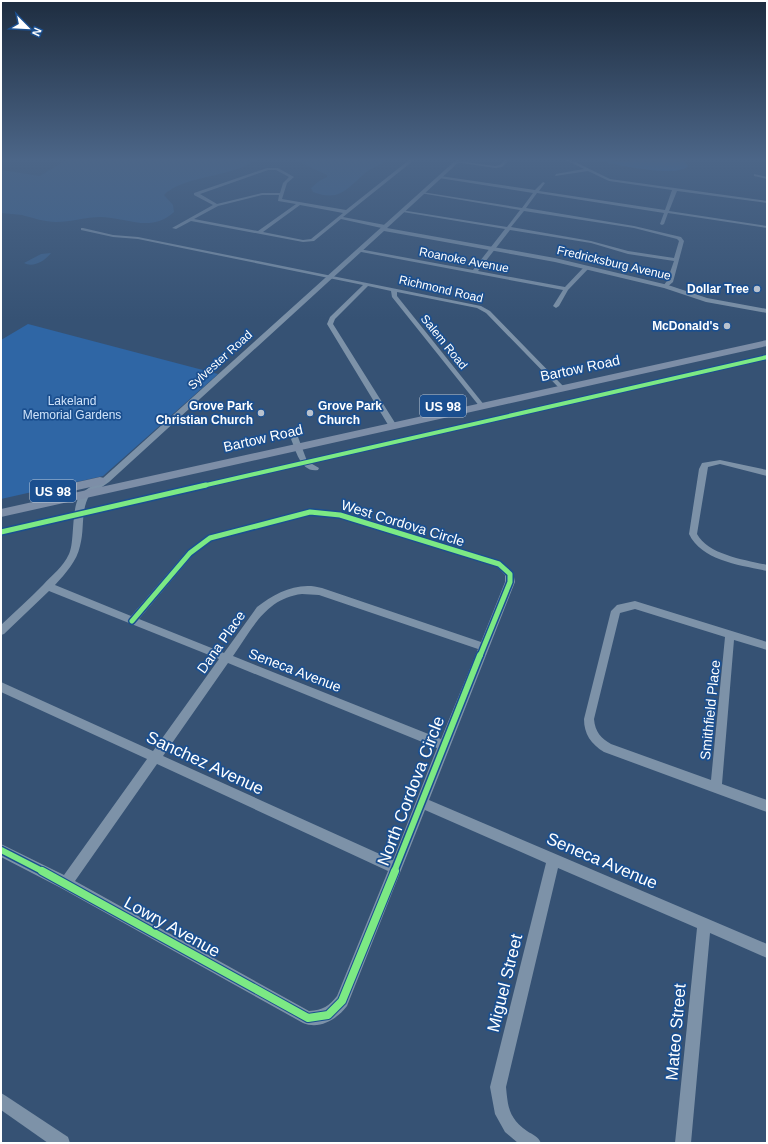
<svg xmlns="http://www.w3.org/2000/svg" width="768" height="1144" font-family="Helvetica,sans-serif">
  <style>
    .green { fill: #2f66a5 }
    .water { fill: #3b618d }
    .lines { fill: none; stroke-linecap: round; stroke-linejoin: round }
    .minor { fill: #7d92a8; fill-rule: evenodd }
    .tertiary { fill: #7d92a8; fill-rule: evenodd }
    .primary { fill: #7d8ea7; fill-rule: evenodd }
    .rail-far1-casing { stroke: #7e92a7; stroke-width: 3 }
    .rail-casing { stroke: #7e92a7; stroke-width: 4 }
    .rail-far1 { stroke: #1b4f8f; stroke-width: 2; stroke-dasharray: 6; stroke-linecap: butt }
    .rail { stroke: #1b4f8f; stroke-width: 2.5; stroke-dasharray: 8; stroke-linecap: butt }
    .cycleway-far3-casing { stroke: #1b4f8f; stroke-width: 6 }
    .cycleway-far2-casing { stroke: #1b4f8f; stroke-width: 8 }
    .cycleway-far1-casing { stroke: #1b4f8f; stroke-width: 9 }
    .cycleway-casing { stroke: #1b4f8f; stroke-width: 10 }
    .cycleway-far3 { stroke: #7ce984; stroke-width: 4 }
    .cycleway-far2 { stroke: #7ce984; stroke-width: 5 }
    .cycleway-far1 { stroke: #7ce984; stroke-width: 6 }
    .cycleway { stroke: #7ce984; stroke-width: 8 }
    .poi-dot { fill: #b9c2ce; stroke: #1b4f8f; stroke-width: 1.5 }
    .labels { text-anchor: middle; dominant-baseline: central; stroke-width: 3.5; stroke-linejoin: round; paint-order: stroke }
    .far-street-label { font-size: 12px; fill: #fff; stroke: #1b4f8f }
    .far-poi-label { font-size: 12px; font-weight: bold; fill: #fff; stroke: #1b4f8f; text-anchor: end }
    .far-park-label { font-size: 12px; fill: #cfe3fa; stroke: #1b4f8f }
    .shield { fill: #1b4f8f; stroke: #bbcadd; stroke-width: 1 }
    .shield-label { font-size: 13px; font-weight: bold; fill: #fff }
    .street-label { font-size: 14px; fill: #fff; stroke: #1b4f8f }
    .near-street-label { font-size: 17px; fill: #fff; stroke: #1b4f8f }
  </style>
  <rect width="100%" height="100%" fill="#365274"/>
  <!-- green -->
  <g class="green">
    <path d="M598 160H613L618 162 638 160H683L688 166C679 178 613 165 598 160Z"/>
    <path d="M28 324 218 374 103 476 1 499V340Z"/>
  </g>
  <!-- water -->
  <g class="water">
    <path d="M66 160H256C249 164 242 168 234 170 214 177 178 180 164 195L173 205 174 212C151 233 129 218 101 217 86 217 71 222 56 222 45 222 33 218 22 215 16 214 8 214 1 213V170L40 176Z"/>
    <path d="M295 160H385C381 165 375 167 369 170 348 186 342 203 313 192L311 188 319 181 327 177V175Z"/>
    <path d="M51 253C45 261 33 268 24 263L41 254Z"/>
  </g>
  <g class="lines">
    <!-- minor -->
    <g class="minor">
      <path d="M409 160H414L343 217 385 225 386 229 341 219 314 241 303 242 191 221 176 229 172 228 213 205 194 195V193L267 168H278L294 177 287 183 282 199 346 210ZM268 170H276L289 177 283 183 280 193H262L217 204 200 194ZM262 195H279L278 201 296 204 258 231 194 219 218 206ZM300 205 343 213 311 239 303 240 263 232Z"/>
      <path d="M505 160H509L502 167 495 168 455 162 457 161 495 166 500 165Z"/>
      <path d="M566 160H571L610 179 767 201V203L677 191 669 211 767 226V228L668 213 664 224 662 225 660 224 664 213 537 193 526 208 634 226 681 237 684 241 673 282 666 288 663 286 667 281 674 261 628 254 591 243 510 230 478 271 565 287 584 267 589 268 568 290 559 306 556 308 553 306 563 290 356 251 359 249 473 270 505 229 403 212 401 210 507 227 520 210 420 193 422 192 522 208 533 193 439 178 440 176 535 190 543 182 545 183 539 191 665 210 672 190 609 181 588 171 555 176 556 174 584 169ZM524 211 634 228 677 239 679 241 674 258 628 251 591 241 511 227Z"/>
      <path d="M754 174 767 177V179L754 176Z"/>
      <path d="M83 228 113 235 138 237 481 306 490 311 565 388 564 389H560L486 313 477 308 397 292V296L485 406 482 408 480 407 392 297 391 291 368 286 335 319 333 324 397 426 396 428H390L327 324 330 317 363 285 138 239 113 237 81 230V228Z"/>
      <path d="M292 437H298L307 461 319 468 318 470C301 473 296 451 291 439Z"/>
      <path d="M720 460 767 470V476L720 464 708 467 697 534C708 555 746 560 767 565V571C740 565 702 561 689 534L699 469 702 463Z"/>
      <path d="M86 491 90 494C80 511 85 528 80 546 77 561 65 574 55 585L131 616 187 551 207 536 310 509 340 512 499 561 502 562 513 572 515 582 429 800 767 944V958L710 933 691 1143H675L697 928 558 868 506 1087C508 1108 509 1118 527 1131 533 1135 538 1136 541 1143H518L505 1132 495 1114 490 1087 546 863 425 810 347 1006C337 1019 320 1030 303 1023L61 888 1 857V844L64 875 147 759 1 692V682L153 751 219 659 49 591 4 634 1 635V625C15 612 30 598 43 585 52 575 63 567 69 554 76 540 69 496 86 491ZM310 515 340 518 496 566 505 575V582L481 642 322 588C298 581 275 593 257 607L224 653 139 619 193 555 213 540ZM302 594 319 595 478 649 441 739 233 656C252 629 266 598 302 594ZM228 663 437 748 393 860 163 756ZM157 764 388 871 337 996C329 1006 323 1010 309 1011L75 881Z"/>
      <path d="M635 601 767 642V650L734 640 722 784 767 800V812L604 752C591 744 584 734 584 719L611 611 617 605ZM635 609 725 637 711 780 611 744C601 738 595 732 594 719L620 613Z"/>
      <path d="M1 1093 6 1096 68 1137 70 1143H48L1 1110Z"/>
    </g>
    <!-- tertiary -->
    <path class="tertiary" d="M456 160H461L387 228 555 258 668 285 707 298 767 309V313L706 302 664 288 555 262 384 231 109 482 89 496H83L81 494 83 492 103 478Z"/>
    <!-- primary -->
    <g class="primary">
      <path d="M767 340V346L1 517V509Z"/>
      <path d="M100 477 104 478 106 481 104 484 42 498 38 497 36 494 38 491 42 490Z"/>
    </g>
    <defs>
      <path id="rail-far1" d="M202 486 767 357"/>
      <path id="rail" d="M1 532 206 485"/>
    </defs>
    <!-- rail-far1 casing -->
    <use href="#rail-far1" class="rail-far1-casing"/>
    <!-- rail casing -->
    <use href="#rail" class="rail-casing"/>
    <!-- rail-far1 -->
    <use href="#rail-far1" class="rail-far1"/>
    <!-- rail -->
    <use href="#rail" class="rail"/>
    <defs>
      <path id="cycleway-far3" d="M202 486 767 357"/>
      <g id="cycleway-far2">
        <path d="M1 532 206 485"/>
        <path d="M132 621 190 553 210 538 310 512 340 515 499 564 510 574V582L480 656"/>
      </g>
      <g id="cycleway-far1">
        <path d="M1 850 44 872"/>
        <path d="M394 872 480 655"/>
      </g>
      <path id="cycleway" d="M42 871 308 1018 328 1015 342 1001 395 871"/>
    </defs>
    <!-- cycleway-far3 casing -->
    <use href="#cycleway-far3" class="cycleway-far3-casing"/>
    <!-- cycleway-far2 casing -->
    <use href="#cycleway-far2" class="cycleway-far2-casing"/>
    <!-- cycleway-far1 casing -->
    <use href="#cycleway-far1" class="cycleway-far1-casing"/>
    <!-- cycleway casing -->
    <use href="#cycleway" class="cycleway-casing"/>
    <!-- cycleway-far3 -->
    <use href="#cycleway-far3" class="cycleway-far3"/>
    <!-- cycleway-far2 -->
    <use href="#cycleway-far2" class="cycleway-far2"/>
    <!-- cycleway-far1 -->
    <use href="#cycleway-far1" class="cycleway-far1"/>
    <!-- cycleway -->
    <use href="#cycleway" class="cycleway"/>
  </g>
  <!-- sky -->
  <linearGradient id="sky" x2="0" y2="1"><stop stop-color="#1e2d40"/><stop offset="0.5" stop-color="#4c6688"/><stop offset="1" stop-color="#4c6688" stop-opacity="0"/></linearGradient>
  <rect width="768" height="320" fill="url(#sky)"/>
  <!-- markers -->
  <g class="poi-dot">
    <circle cx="757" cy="289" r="4"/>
    <circle cx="727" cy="326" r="4"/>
    <circle cx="261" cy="413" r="4"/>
    <circle cx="310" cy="413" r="4"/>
  </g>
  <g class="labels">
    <!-- far-street labels -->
    <g class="far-street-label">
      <text transform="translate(464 260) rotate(11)">Roanoke Avenue</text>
      <text transform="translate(614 263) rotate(13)">Fredricksburg Avenue</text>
      <text transform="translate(441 289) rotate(13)">Richmond Road</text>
      <text transform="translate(444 342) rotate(51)">Salem Road</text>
      <text transform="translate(220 360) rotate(-42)">Sylvester Road</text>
    </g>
    <!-- far-poi labels -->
    <g class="far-poi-label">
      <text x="749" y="289">Dollar Tree</text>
      <text x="719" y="326">McDonald's</text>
      <text x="253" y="406">Grove Park<tspan x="253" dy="14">Christian Church</tspan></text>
      <text x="318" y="406" text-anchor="start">Grove Park<tspan x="318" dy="14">Church</tspan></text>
    </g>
    <!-- far-park labels -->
    <g class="far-park-label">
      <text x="72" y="401">Lakeland<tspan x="72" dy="14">Memorial Gardens</tspan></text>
    </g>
    <!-- shield labels -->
    <g class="shield">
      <rect x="420" y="395" width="46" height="22" rx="3"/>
      <rect x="30" y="480" width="46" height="22" rx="3"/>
    </g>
    <g class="shield-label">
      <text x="443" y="406">US 98</text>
      <text x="53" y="491">US 98</text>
    </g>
    <!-- street labels -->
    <g class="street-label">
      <text transform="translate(580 368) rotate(-12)">Bartow Road</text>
      <text transform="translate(263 438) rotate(-13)">Bartow Road</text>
      <text transform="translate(403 523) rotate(17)">West Cordova Circle</text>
      <text transform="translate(221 642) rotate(-55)">Dana Place</text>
      <text transform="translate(295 670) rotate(21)">Seneca Avenue</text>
      <text transform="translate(710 710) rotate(-84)">Smithfield Place</text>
    </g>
    <!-- near-street labels -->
    <g class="near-street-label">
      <text transform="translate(205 763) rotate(25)">Sanchez Avenue</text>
      <text transform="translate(411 791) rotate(-69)">North Cordova Circle</text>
      <text transform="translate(602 861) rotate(23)">Seneca Avenue</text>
      <text transform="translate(172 927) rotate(29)">Lowry Avenue</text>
      <text transform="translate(505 983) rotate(-76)">Miguel Street</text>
      <text transform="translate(676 1032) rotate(-85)">Mateo Street</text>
    </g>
  </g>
  <!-- border -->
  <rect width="768" height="1144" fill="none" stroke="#ffffff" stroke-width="4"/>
  <!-- north arrow -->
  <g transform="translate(28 28) rotate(114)" stroke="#1b4f8f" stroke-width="3" paint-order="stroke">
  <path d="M0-3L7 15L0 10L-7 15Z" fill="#ffffff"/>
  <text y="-6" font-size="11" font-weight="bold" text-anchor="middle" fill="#ffffff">N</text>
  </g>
</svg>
